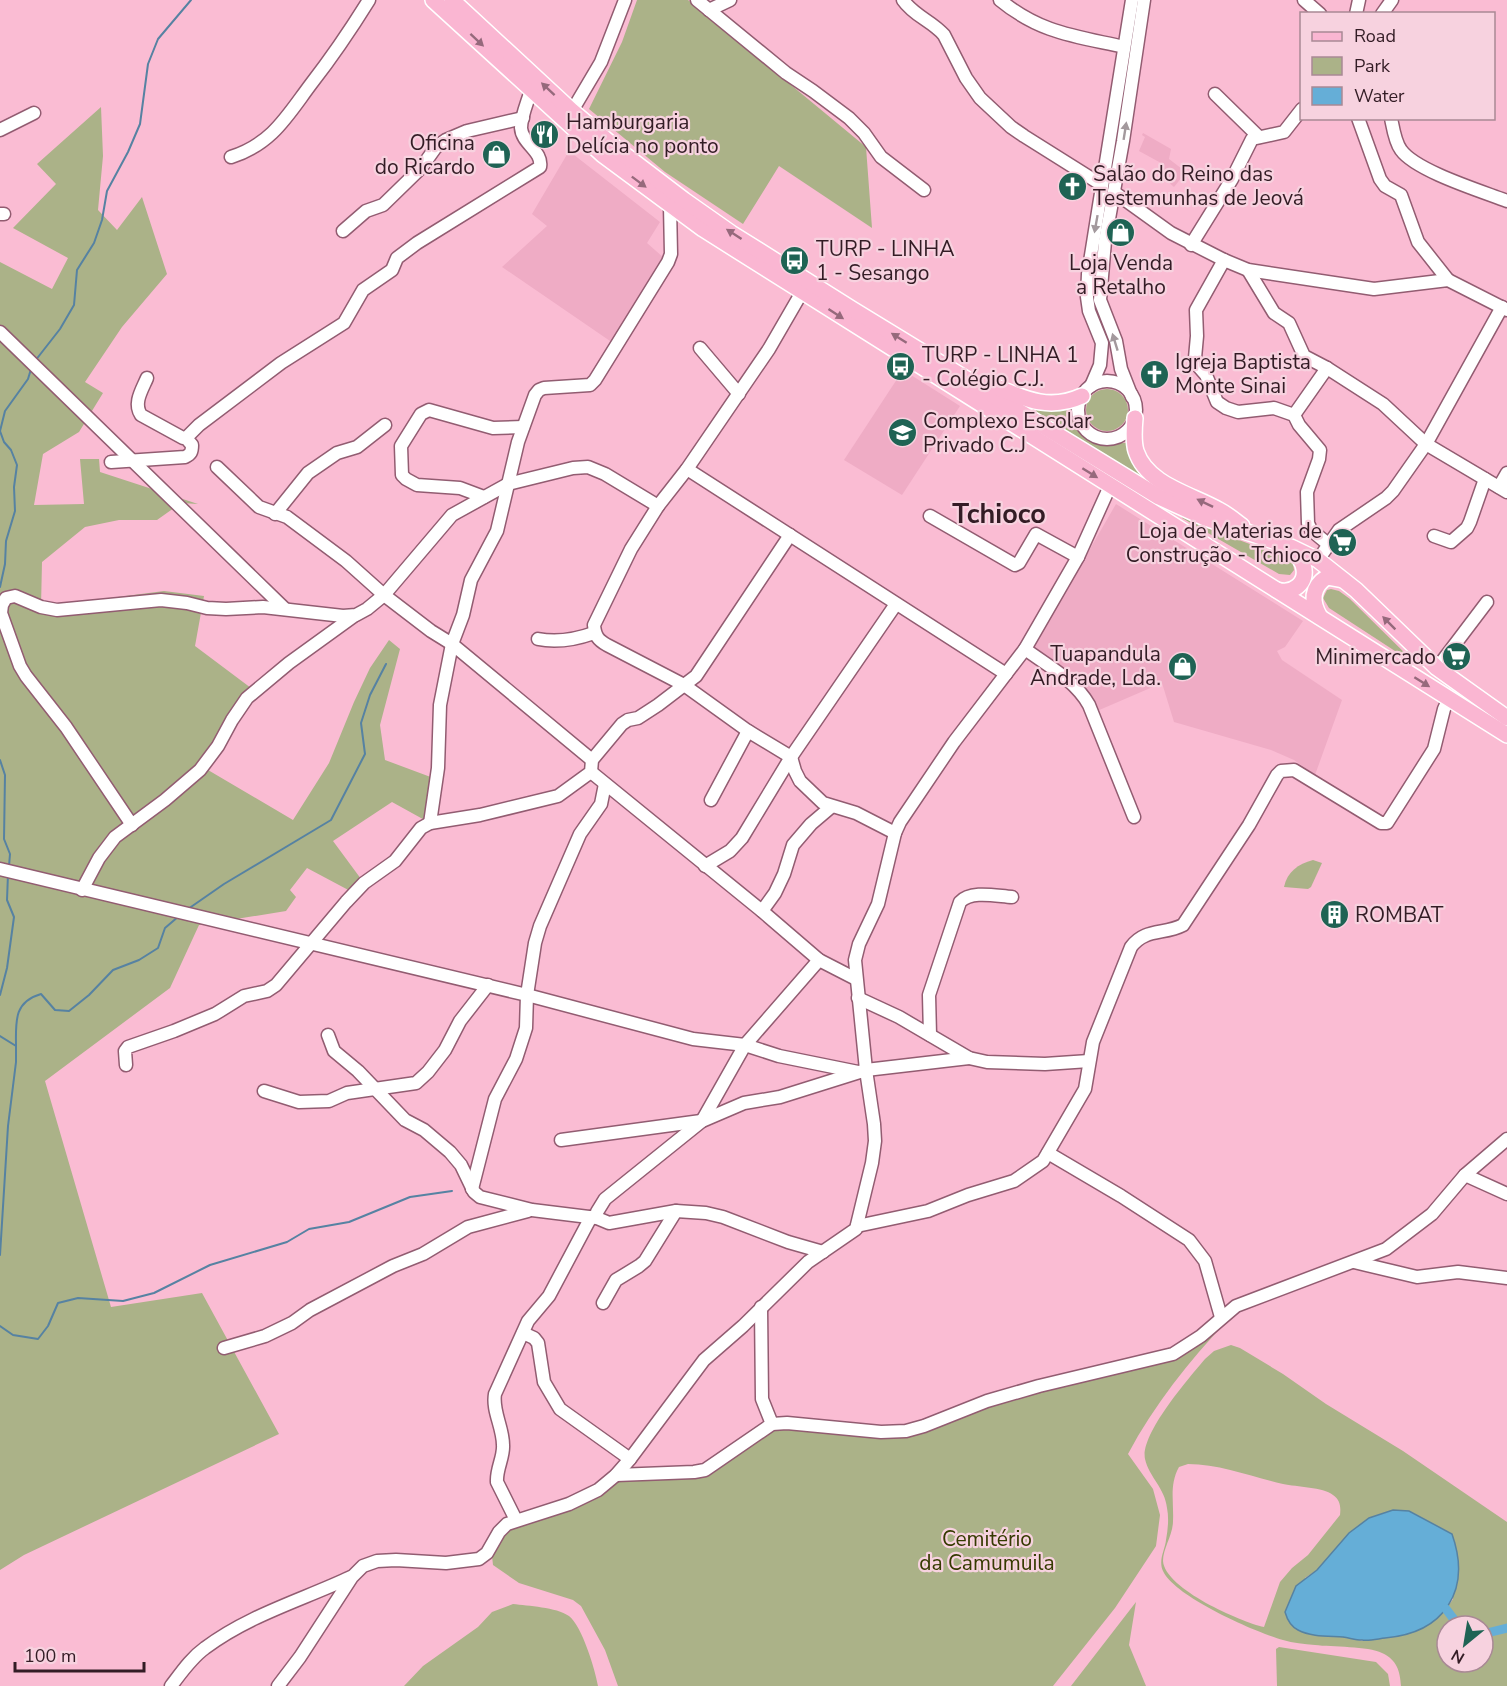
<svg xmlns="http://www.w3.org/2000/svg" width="1507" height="1686" font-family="'Nunito Sans',sans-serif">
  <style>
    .built { fill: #efacc5 }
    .green { fill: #abb288; fill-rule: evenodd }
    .water { fill: #65aed7; stroke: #5682a2; stroke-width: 1.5 }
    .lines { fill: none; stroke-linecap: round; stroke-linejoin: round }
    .stream { stroke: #5682a2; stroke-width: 2 }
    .canal { stroke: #65aed7; stroke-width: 9 }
    .minor-casing { stroke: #925c71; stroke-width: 15 }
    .major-casing { stroke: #fff; stroke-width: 18 }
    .minor { stroke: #fff; stroke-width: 12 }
    .major { stroke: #fab6d2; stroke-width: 15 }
    .oneway { fill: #96697c }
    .oneway2 { fill: #a3999d }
    .labels { text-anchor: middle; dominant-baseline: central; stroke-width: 4.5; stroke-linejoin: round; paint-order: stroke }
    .poi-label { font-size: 21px; fill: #331c25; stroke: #f7d2df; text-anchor: start }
    .park-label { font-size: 21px; fill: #353a01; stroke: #f7d2df }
    .district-label { font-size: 27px; font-weight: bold; fill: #331c25; stroke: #f7d2df }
  </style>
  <rect width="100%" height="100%" fill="#fabcd3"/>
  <!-- built -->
  <g class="built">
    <path d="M1143 133 1171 149 1169 159 1186 172 1174 187 1156 171 1161 163 1139 151 1145 137 1142 135Z"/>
    <path d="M569 151 660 222 647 243 664 258 613 343 502 267 547 226 532 214Z"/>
    <path d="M903 370 960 406 902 495 844 460Z"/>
    <path d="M1116 504 1303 621 1285 647 1277 651 1282 660 1342 700 1315 775 1294 760 1271 750 1174 722 1162 683 1097 711 1084 687 1032 649Z"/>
  </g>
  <!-- green -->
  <g class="green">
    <path d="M637 0H688L866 147 872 228 779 166 743 224 665 172 589 109 622 42Z"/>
    <path d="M101 107 103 156 98 210 117 230 142 197 167 274 122 327 85 382 103 393 79 432 43 454 34 505 84 504 80 459H99L100 472 198 504 181 503 157 520H119L85 527 42 562 41 607 164 591 204 596 195 646 255 691 208 770 293 820 329 763 354 702 370 668 389 640 400 649 380 725 385 760 436 779 430 823 392 802 333 841 364 883 354 893 307 868 290 890 296 897 286 911 199 925 170 988 45 1081 111 1307 202 1293 279 1434 24 1555 0 1570V262L52 289 68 258 13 228 56 184 37 164Z"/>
    <circle cx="1107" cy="410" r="21"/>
    <path d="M1025 405 1053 410 1073 407C1073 427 1087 446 1109 445 1116 445 1121 442 1128 443L1165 490 1128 470Z"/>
    <path d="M1182 517 1212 530 1285 557 1293 563 1294 570 1290 575 1279 574 1182 518Z"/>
    <path d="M1331 589 1339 591 1350 599 1418 666 1329 608 1323 598 1327 590Z"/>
    <path d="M1313 860 1322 863 1311 887 1308 889 1284 887C1287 872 1298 864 1313 860Z"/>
    <path d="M1228 1320C1189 1361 1154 1405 1128 1454L1153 1489 1160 1515 1156 1546 1115 1608 1053 1686H618L605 1650 581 1606 573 1600 519 1583 493 1565 492 1556 499 1540 507 1531 567 1509 616 1480 696 1475 777 1429 883 1437 1027 1395 1175 1358 1194 1347Z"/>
    <path d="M1231 1345 1240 1348 1283 1374 1326 1404 1403 1451 1507 1522V1686H1401C1400 1671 1397 1660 1382 1653 1368 1646 1332 1647 1315 1645 1304 1644 1293 1643 1283 1640 1255 1632 1175 1597 1163 1571 1158 1560 1165 1550 1166 1540 1168 1529 1169 1518 1167 1508 1165 1488 1149 1477 1145 1459 1140 1434 1189 1378 1205 1359L1214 1351ZM1188 1464C1220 1464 1252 1477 1283 1484 1297 1487 1323 1487 1333 1495 1340 1500 1341 1506 1340 1515L1308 1555 1292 1568 1280 1582 1264 1627C1241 1622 1165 1589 1163 1561 1163 1548 1173 1535 1173 1521 1174 1502 1169 1485 1179 1467ZM1409 1511 1452 1534 1453 1599 1444 1612 1363 1641 1351 1638 1305 1578 1317 1570 1349 1533ZM1447 1626H1483V1662H1447Z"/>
    <path d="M1136 1602 1129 1645 1146 1686H1071Z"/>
    <path d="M513 1604C528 1606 556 1607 569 1616 582 1626 595 1669 598 1686H404L423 1666 478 1627 492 1612Z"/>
    <path d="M1279 1647 1376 1662 1388 1674 1390 1686H1277L1276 1649Z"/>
  </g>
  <!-- water -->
  <path class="water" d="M1393 1510 1409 1511 1452 1534C1472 1591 1444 1633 1385 1638 1377 1639 1369 1641 1362 1640 1356 1640 1350 1638 1343 1637 1329 1636 1311 1637 1298 1630 1290 1626 1287 1619 1285 1612L1296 1586 1317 1570 1349 1533 1369 1518Z"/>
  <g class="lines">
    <!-- stream -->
    <g class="stream">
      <path d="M35 361 60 329 74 305 77 270 94 243 102 220 107 191 128 152 140 124 148 64 158 39 191 0"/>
      <path d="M0 587 5 564 6 541 15 511 14 487 17 465 11 450 4 442 0 431 5 411 28 379 31 369"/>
      <path d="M0 760 5 775 4 839 10 854 9 866"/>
      <path d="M188 909 224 884 331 820 365 754 361 723 370 695 386 664"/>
      <path d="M0 995 7 968 14 917 7 900 8 874"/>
      <path d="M0 1036 16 1046V1062L8 1126 0 1255"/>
      <path d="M16 1046C16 1023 13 1002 41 994L55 1010 69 1011 89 995 113 970 139 960 158 948 165 928 179 916"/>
      <path d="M0 1326 13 1335 38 1339 48 1326 58 1303 78 1298 123 1301 154 1293 210 1265 287 1242 309 1229 349 1222 410 1197 452 1191"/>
    </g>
    <!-- canal -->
    <g class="canal">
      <path d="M1446 1609 1459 1626"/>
      <path d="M1483 1634 1507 1628"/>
    </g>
    <defs>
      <g id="minor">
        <path d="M697 0 786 73 813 91 849 118 864 133 881 157 924 190"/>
        <path d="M903 0C914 16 932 21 944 35L966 78 980 98 1011 127 1024 136 1102 185"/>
        <path d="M1000 0C1040 33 1075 36 1124 47"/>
        <path d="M1304 0 1320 14"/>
        <path d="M709 10 730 0"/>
        <path d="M1356 14 1359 0"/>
        <path d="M1382 14 1392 0"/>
        <path d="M1215 94 1259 137"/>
        <path d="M572 111 601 62 625 0"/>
        <path d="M1358 118 1380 179 1385 186 1401 195 1418 242 1448 280"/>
        <path d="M1391 118C1393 128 1395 142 1401 150 1416 171 1481 191 1507 201"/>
        <path d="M0 130 34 113"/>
        <path d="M231 157C272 144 287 116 311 84 332 57 351 29 369 0"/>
        <path d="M1114 192 1171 233 1224 260 1248 270 1374 289 1448 280 1507 310"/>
        <path d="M0 214H4"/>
        <path d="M343 231 366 211 383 205 421 168 436 147 446 140 467 131 523 118"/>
        <path d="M1191 245 1232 179 1252 139 1284 132 1302 109"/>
        <path d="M1224 260 1196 310 1197 336 1195 358 1199 367 1206 375 1217 402 1226 408 1238 412 1274 408 1294 415 1299 425 1320 450 1319 459 1307 492 1308 523 1311 530 1328 544"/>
        <path d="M1248 270 1274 313 1289 323 1304 356 1327 368 1383 404 1426 444 1507 492"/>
        <path d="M802 292 769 349 687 469 658 506 631 549 594 625C595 636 598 640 607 645L684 685 748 731 791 757 795 771 800 781 823 803 856 813 895 833"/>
        <path d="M0 332 285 609"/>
        <path d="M700 348 739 394"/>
        <circle cx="1107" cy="410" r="29"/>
        <path d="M1091 386 1100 365 1102 343 1089 311 1087 297 1088 274 1132 0"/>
        <path d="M1132 397 1121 369 1116 341 1100 300 1105 241 1123 141 1144 0"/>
        <path d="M1294 415 1327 368"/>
        <path d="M186 438 199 425 281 363 344 323 363 290 392 270 397 258 417 243 540 167C543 151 522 144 521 128 521 116 528 101 531 90"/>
        <path d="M111 462 185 457C191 454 192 452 192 445L186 438H183L141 415C133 403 142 390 147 378"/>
        <path d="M217 467 259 507 287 517 346 561 384 595 431 631 452 644 592 760"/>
        <path d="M687 469 1006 674"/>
        <path d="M1499 487 1507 473"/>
        <path d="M484 497 460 488 417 485 406 479 402 475 401 446 421 414 429 410 493 428 523 427"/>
        <path d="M275 514 308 473 337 453 357 447 385 425"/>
        <path d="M930 516 1015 565 1019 563 1036 534 1078 557"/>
        <path d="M1434 536 1451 542 1467 528 1470 522 1485 479"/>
        <path d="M1318 560 1339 530 1386 498 1393 491 1426 444 1502 307"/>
        <path d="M538 639C557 643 577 639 594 633"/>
        <path d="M1025 649C1048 666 1075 680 1089 705L1134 817"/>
        <path d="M1437 668 1487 602"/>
        <path d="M591 772 762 911 819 960 856 979"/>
        <path d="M711 800 748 731"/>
        <path d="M430 823 438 768 440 705 452 644 463 615 471 580 497 531 518 442 535 395 539 390 544 388 590 385 595 380 668 262 671 254 670 206"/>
        <path d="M132 825 66 727 26 676 20 666 1 613 2 605 6 598 15 596 41 607 57 610 161 600 187 603 207 608 226 609 263 607 343 616 356 615 367 609 384 595 452 515 508 484 573 468 588 467 605 474 658 506"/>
        <path d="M705 866 730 851 742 838 791 757 896 604"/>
        <path d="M0 869 527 995 693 1039 745 1045 779 1056 858 1072"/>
        <path d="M82 890 99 858 115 837 165 800 200 770 218 746 232 720 247 698 289 663 354 616"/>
        <path d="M762 911 775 893 784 874 793 845 811 824 831 807"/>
        <path d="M858 998 899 1017 969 1058 987 1062 1045 1064 1089 1061"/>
        <path d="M328 1035 334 1051 358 1071 405 1120 424 1130 450 1152 461 1165 474 1192 480 1197 532 1210 597 1218 609 1223 676 1211 706 1213 723 1217 788 1242 823 1252"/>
        <path d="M930 1035 929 995 960 902C971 890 996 896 1012 897"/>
        <path d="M126 1065 125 1051 128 1047 174 1031 215 1014 244 996 267 991 276 985 346 902 364 883 395 861 421 828 430 823 480 815 558 796 591 772 592 760 622 724 628 720 638 718 658 705 696 676 790 535"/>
        <path d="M264 1091 299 1102 329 1101 347 1093 416 1083 428 1072 445 1050 460 1021 488 985"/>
        <path d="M702 1121 745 1045 819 960"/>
        <path d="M561 1140 701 1121"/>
        <path d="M1048 1153 1121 1196 1189 1240 1205 1261 1221 1317"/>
        <path d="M1465 1175 1507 1194"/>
        <path d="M472 1189 495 1099 516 1059 526 1028 527 995 535 943 540 926 580 834 601 804 605 784"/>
        <path d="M597 1218V1212L605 1199 702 1121 744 1103 780 1097 866 1070 969 1058"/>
        <path d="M857 1226 928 1211 968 1195 1014 1181 1043 1161 1085 1089 1093 1042 1131 947C1145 928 1164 935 1183 925L1249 825 1277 775 1281 771 1294 770 1381 823H1387L1434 749 1444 709 1449 698"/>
        <path d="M1354 1262 1417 1277 1458 1272 1507 1278"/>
        <path d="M603 1303 616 1280 639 1266 645 1261 676 1211"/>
        <path d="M761 1307 762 1399 772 1424"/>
        <path d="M523 1333 534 1338 538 1343 544 1382 560 1409 630 1459"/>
        <path d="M224 1348 265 1336 292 1323 310 1310 393 1266 423 1254 468 1227 528 1211"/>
        <path d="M616 1475 694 1472 705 1470 772 1424 787 1423 881 1432 906 1431 924 1426 987 1401 1039 1386 1173 1354 1201 1336 1236 1306 1386 1249 1432 1214 1465 1175 1507 1139"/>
        <path d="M516 1520 497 1482C496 1469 504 1457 503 1445 503 1427 492 1411 495 1394L528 1321 549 1296 591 1217"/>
        <path d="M171 1686C181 1673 191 1658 205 1648 249 1615 302 1600 351 1577"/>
        <path d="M278 1686 300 1657 352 1577 363 1566 377 1561 396 1560 446 1563 479 1559 487 1553 499 1532 507 1524 569 1504 598 1490 616 1475 630 1459 704 1360 743 1326 808 1262 856 1229 872 1163 875 1141 874 1124 866 1070 855 960 859 944 878 904 895 833 900 822 954 742 1025 649 1078 557 1110 486"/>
      </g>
      <g id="major">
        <path d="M433 0 603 155 703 229 1507 735"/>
        <path d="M452 0 572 111 617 149 684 200 731 233 852 309 1159 497 1205 518 1291 547 1318 560 1356 590 1437 668 1507 718"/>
        <path d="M989 384C1021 397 1047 412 1082 396"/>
        <path d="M1135 418C1134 429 1133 441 1136 451 1147 485 1191 494 1219 510 1227 514 1234 520 1242 526"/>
        <path d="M1277 590C1292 595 1309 583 1303 565 1301 559 1296 554 1292 548"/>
        <path d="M1320 617C1311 602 1311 587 1327 577L1343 580"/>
      </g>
    </defs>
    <!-- minor casing -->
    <use href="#minor" class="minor-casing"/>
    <!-- major casing -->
    <use href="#major" class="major-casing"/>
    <!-- minor -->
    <use href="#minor" class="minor"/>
    <!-- major -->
    <use href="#major" class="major"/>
  </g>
  <!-- one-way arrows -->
  <defs><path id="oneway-solid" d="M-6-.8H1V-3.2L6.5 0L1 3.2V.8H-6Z" transform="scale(1.5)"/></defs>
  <g class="oneway">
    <use href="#oneway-solid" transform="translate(477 40) rotate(43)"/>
    <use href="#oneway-solid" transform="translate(548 89) rotate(-137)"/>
    <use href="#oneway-solid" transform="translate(639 182) rotate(37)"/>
    <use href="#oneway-solid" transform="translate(734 234) rotate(-147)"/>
    <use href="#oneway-solid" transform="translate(836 314) rotate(33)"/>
    <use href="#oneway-solid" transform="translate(899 338) rotate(-148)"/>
    <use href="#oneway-solid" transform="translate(1090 473) rotate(32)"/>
    <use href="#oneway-solid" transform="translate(1205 503) rotate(-154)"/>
    <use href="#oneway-solid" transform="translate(1389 623) rotate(-135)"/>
    <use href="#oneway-solid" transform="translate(1422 682) rotate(32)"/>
  </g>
  <g class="oneway2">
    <use href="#oneway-solid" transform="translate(1125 131) rotate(-81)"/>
    <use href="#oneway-solid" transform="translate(1096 224) rotate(100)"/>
    <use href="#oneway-solid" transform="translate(1115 342) rotate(-107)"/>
  </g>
  <!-- icons -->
  <defs>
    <symbol id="restaurant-disc" viewBox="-11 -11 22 22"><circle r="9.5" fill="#1f6354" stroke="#f7d2df"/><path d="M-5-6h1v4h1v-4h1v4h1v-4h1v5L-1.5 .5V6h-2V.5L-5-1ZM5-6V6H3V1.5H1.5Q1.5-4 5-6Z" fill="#fff"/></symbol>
    <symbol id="shop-disc" viewBox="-11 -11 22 22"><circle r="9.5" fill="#1f6354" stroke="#f7d2df"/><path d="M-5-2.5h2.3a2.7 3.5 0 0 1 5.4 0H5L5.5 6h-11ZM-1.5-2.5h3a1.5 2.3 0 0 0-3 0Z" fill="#fff"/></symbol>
    <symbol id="church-disc" viewBox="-11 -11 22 22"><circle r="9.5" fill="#1f6354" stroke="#f7d2df"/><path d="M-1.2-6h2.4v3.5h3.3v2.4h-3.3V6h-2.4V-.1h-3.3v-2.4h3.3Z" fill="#fff"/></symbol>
    <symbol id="bus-disc" viewBox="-11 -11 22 22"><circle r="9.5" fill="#1f6354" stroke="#f7d2df"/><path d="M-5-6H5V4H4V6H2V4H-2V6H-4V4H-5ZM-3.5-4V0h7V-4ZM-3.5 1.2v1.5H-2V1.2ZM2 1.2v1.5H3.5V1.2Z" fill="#fff"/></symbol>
    <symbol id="school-disc" viewBox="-11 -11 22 22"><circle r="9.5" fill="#1f6354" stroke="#f7d2df"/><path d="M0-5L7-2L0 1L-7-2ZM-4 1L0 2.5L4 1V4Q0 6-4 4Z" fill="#fff"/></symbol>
    <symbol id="supermarket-disc" viewBox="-11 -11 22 22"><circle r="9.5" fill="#1f6354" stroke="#f7d2df"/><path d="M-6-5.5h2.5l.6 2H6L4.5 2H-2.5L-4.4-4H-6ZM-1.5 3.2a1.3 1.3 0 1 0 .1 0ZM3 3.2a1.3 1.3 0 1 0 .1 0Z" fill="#fff"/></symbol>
    <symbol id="building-disc" viewBox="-11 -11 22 22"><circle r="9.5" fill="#1f6354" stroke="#f7d2df"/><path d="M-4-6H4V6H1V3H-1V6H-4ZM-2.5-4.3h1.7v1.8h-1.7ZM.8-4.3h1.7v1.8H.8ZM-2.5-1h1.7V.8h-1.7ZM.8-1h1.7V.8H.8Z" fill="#fff"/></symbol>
  </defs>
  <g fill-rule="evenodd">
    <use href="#restaurant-disc" x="528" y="118" width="33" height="33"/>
    <use href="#shop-disc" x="480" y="138" width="33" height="33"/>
    <use href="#church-disc" x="1056" y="170" width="33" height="33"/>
    <use href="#shop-disc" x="1104" y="216" width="33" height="33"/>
    <use href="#bus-disc" x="778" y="244" width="33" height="33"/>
    <use href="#bus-disc" x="884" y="350" width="33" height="33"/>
    <use href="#church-disc" x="1138" y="358" width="33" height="33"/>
    <use href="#school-disc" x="886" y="416" width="33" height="33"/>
    <use href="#supermarket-disc" x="1326" y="526" width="33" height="33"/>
    <use href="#supermarket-disc" x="1440" y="640" width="33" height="33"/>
    <use href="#shop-disc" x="1166" y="650" width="33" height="33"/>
    <use href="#building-disc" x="1318" y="898" width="33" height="33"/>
  </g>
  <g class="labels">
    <!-- poi labels -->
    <g class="poi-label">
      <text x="566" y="122">Hamburgaria<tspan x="566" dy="24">Delícia no ponto</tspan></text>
      <text x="475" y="143" text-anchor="end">Oficina<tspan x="475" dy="24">do Ricardo</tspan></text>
      <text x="1093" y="174">Salão do Reino das<tspan x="1093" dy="24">Testemunhas de Jeová</tspan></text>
      <text x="816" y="249">TURP - LINHA<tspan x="816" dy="24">1 - Sesango</tspan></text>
      <text x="1121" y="263" text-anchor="middle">Loja Venda<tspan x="1121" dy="24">a Retalho</tspan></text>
      <text x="922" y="355">TURP - LINHA 1<tspan x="922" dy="24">- Colégio C.J.</tspan></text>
      <text x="1175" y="362">Igreja Baptista<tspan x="1175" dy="24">Monte Sinai</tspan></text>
      <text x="923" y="421">Complexo Escolar<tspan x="923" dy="24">Privado C.J</tspan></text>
      <text x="1322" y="531" text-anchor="end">Loja de Materias de<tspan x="1322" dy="24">Construção - Tchioco</tspan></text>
      <text x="1161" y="654" text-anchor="end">Tuapandula<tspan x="1161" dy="24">Andrade, Lda.</tspan></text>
      <text x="1436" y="657" text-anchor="end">Minimercado</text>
      <text x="1355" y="915">ROMBAT</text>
    </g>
    <!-- park labels -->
    <g class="park-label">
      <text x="987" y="1539">Cemitério<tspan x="987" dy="24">da Camumuila</tspan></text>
    </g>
    <!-- district labels -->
    <g class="district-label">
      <text x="999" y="514">Tchioco</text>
    </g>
  </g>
  <!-- legend -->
  <rect x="1300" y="12" width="195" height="108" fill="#f7d2df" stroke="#a98995" stroke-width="1.5"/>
  <rect x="1312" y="32" width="30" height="9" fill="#fab6d2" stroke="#a98995" stroke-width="1.5"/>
  <text x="1354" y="42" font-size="18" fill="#331c25">Road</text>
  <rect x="1312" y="57" width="30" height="18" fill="#abb288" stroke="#a98995" stroke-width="1.5"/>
  <text x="1354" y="72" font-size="18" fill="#331c25">Park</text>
  <rect x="1312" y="87" width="30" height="18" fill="#65aed7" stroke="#a98995" stroke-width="1.5"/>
  <text x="1354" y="102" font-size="18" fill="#331c25">Water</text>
  <!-- north arrow -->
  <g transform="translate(1465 1644) rotate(210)"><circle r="28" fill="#f7d2df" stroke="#a98995" stroke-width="1.5"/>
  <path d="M0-4.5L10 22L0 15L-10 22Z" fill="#1f6354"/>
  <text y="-9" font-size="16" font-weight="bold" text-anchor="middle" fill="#331c25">N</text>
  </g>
  <!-- scale -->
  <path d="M15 1662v9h129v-9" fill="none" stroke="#331c25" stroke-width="3"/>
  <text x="24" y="1662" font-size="18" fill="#331c25" stroke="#f7d2df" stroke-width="4.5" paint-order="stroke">100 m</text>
</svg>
